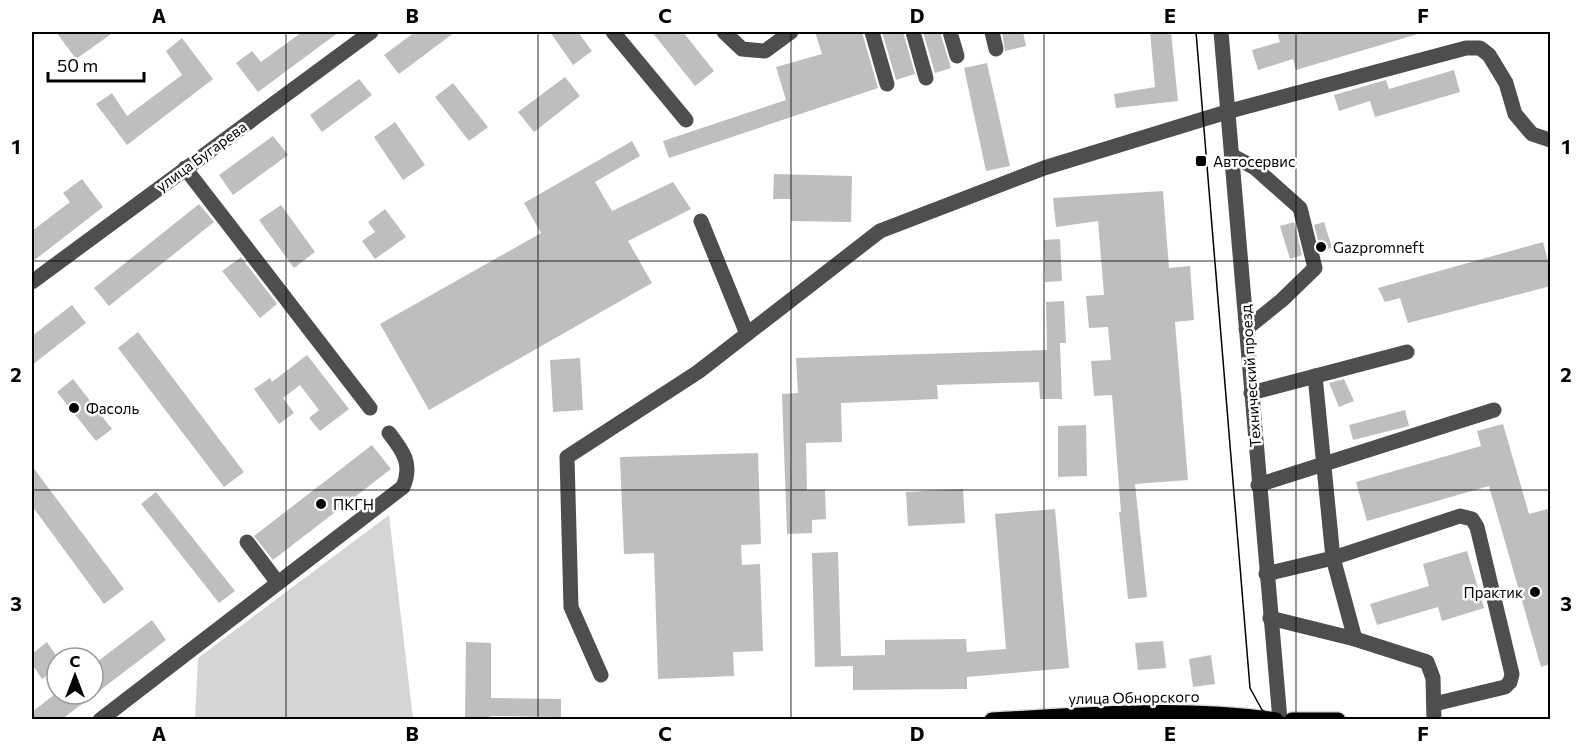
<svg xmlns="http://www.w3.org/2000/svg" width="1582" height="751" font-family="Commissioner,sans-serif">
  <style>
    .green { fill: #d5d5d5 }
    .building { fill: #bebebe }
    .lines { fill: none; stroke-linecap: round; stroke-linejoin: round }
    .major-casing { stroke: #dbdbdb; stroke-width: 18 }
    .minor { stroke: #4e4e4e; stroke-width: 15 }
    .major { stroke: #000; stroke-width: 15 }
    .tram { stroke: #000; stroke-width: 1.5 }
    .grid { fill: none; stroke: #000; stroke-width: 1.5; stroke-opacity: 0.55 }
    .poi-dot { fill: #000; stroke: #fff; stroke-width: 2 }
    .labels { text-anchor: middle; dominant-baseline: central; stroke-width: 5; stroke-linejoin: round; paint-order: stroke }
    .street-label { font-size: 15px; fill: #000; stroke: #fff }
    .poi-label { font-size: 15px; fill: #000; stroke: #fff; text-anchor: start }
    .neatline { fill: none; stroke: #000; stroke-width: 2 }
    .grid-label { font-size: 20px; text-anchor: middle; font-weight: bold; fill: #000 }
  </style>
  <rect width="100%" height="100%" fill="#fff"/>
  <!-- green -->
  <path class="green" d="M389 515 413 719H195L198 658Z"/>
  <!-- building -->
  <g class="building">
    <path d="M56 32H114L76 59Z"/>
    <path d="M302 32H339L258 92 236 63 252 51 261 62Z"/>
    <path d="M415 32H455L399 74 384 55Z"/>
    <path d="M550 32H578L592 51 573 65Z"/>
    <path d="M652 32H683L714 71 695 86Z"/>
    <path d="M815 32H862L878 88 669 158 663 141 786 100 776 67 822 54Z"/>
    <path d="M882 32H903L915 74 896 80Z"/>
    <path d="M923 32H940L951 68 935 73Z"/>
    <path d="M1002 32H1023L1026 46 1005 51Z"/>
    <path d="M1150 32H1171L1178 101 1116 108 1114 94 1155 87Z"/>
    <path d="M1277 32H1417L1418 34 1296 70 1293 59 1258 70 1252 50 1280 42Z"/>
    <path d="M182 38 213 79 127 145 96 104 112 93 127 116 182 75 166 51Z"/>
    <path d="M987 63 1010 166 986 171 964 68Z"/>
    <path d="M1454 70 1460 92 1375 117 1370 101 1339 111 1334 95 1386 80 1389 89Z"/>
    <path d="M565 77 580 96 534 132 518 112Z"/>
    <path d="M359 79 372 95 322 132 310 115Z"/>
    <path d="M453 83 488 127 469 141 435 97Z"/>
    <path d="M395 122 425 165 403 180 374 137Z"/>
    <path d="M273 136 288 155 233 195 219 175Z"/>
    <path d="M632 141 640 156 595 182 612 211 673 182 691 209 628 241 652 283 429 410 380 324 541 233 524 203Z"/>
    <path d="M774 174 852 176 851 222 791 221V199H773Z"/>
    <path d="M82 179 103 207 32 262V231L70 202 63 193Z"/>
    <path d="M1163 191 1169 268 1190 266 1194 320 1175 322 1188 480 1135 484 1147 597 1128 599 1119 512H1121L1112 395 1094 396 1091 361 1111 360 1108 327 1089 328 1086 296 1104 295 1098 221 1056 227 1053 198Z"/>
    <path d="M199 204 214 222 109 306 94 288Z"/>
    <path d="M281 205 315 252 294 268 259 220Z"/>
    <path d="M385 209 406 237 375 259 362 241 375 232 368 222Z"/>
    <path d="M1294 222 1302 255 1290 259 1280 226Z"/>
    <path d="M1324 222 1332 248 1321 251 1314 225Z"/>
    <path d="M1060 239 1062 281 1045 282 1044 240Z"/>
    <path d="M1543 242 1551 272V286L1408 323 1400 298 1385 302 1378 288Z"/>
    <path d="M241 257 277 304 260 318 222 271Z"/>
    <path d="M1064 301 1066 343H1060L1062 399H1040L1039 382 937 385 938 399 841 403 842 442 806 443 807 490H825L826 519 812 520V533L787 534 782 394 798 393 796 358 1047 350 1046 302Z"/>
    <path d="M72 305 86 323 32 365V336Z"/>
    <path d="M138 332 244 472 224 487 118 348Z"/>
    <path d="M307 355 349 409 320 431 309 418 319 410 300 385 283 398 294 413 279 424 254 389 270 378 272 382Z"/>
    <path d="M580 358 583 410 553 412 550 360Z"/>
    <path d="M73 379 112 429 96 441 57 392Z"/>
    <path d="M1344 379 1354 401 1339 407 1329 383Z"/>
    <path d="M1405 410 1409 426 1353 440 1349 425Z"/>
    <path d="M1503 424 1529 514 1551 508V664L1541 667 1489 486 1367 521 1356 482 1481 446 1477 431Z"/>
    <path d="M1086 425 1087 476 1058 477V426Z"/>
    <path d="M372 445 391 469 273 560 254 536Z"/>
    <path d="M758 453 761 544 741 545 742 565 760 564 763 651 733 652 734 676 658 679 654 553 624 554 620 457Z"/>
    <path d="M32 466 124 589 104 604 32 506Z"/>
    <path d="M963 489 965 523 908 526 906 492Z"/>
    <path d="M156 492 235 591 219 603 141 504Z"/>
    <path d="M1055 509 1069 668 967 677V689L853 690V666L815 667 812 553 838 552 841 656 885 655V640L966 639 967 652 1006 649 995 514Z"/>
    <path d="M1467 551 1484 608 1442 621 1438 607 1377 625 1370 604 1429 586 1423 564Z"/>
    <path d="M152 620 166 640 61 720H32V712L55 694H93V665Z"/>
    <path d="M1163 641 1166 668 1138 670 1135 643Z"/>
    <path d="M47 642 57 657V669L42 679 32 664V654Z"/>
    <path d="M466 642 491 643V698L561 699V717L491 716V720H465Z"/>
    <path d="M1211 655 1215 684 1193 687 1189 659Z"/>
  </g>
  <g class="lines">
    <defs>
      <g id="major">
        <path d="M992 720C1086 715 1182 706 1276 720"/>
        <path d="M1292 720H1338"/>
      </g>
    </defs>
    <!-- major casing -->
    <use href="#major" class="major-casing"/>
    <!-- minor -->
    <g class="minor">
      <path d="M613 32 686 120"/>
      <path d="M724 32 742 49 765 51 791 32"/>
      <path d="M872 32 887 84"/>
      <path d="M913 32 926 78"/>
      <path d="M950 32 957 56"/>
      <path d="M992 32 996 49"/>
      <path d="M1221 32 1280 720"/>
      <path d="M1233 156 1255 168 1300 208 1315 268 1282 300 1246 329"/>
      <path d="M185 168 370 408"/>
      <path d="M701 221 747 334"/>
      <path d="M32 282 371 32"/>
      <path d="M1315 376 1333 558 1460 516 1472 519 1477 527 1512 674 1510 682 1505 687 1434 704"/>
      <path d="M1251 393 1407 352"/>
      <path d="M1258 485 1494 410"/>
      <path d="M247 542 278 583"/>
      <path d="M1266 574 1333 558 1355 639"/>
      <path d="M1270 618 1355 639 1427 662 1433 678 1434 720"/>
      <path d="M601 675 571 607 567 457 698 372 880 231 1044 168 1230 111 1466 48H1480L1489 55 1506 83 1515 114 1532 134 1550 140"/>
      <path d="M100 720 403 487C413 464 403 451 389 433"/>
    </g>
    <!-- major -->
    <use href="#major" class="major"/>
    <!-- tram -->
    <path class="tram" d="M1196 32 1250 688 1262 710 1280 720"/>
  </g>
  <!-- grid -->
  <path class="grid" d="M286 32V720M538 32V720M791 32V720M1044 32V720M1296 32V720M32 261H1550M32 490H1550"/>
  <!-- markers -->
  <g class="poi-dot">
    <rect x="1195" y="155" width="12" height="12" rx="3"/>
    <circle cx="1321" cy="247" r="6"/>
    <circle cx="74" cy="408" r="6"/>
    <circle cx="321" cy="504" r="6"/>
    <circle cx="1535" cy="592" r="6"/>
  </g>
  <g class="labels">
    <!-- street labels -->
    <g class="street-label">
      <text transform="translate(201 156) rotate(-36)">улица Бугарева</text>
      <text transform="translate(1250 376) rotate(-94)">Технический проезд</text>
      <text transform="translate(1134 697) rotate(-1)">улица Обнорского</text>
    </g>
    <!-- poi labels -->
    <g class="poi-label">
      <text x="1213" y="161">Автосервис</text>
      <text x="1333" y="247">Gazpromneft</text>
      <text x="86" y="408">Фасоль</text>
      <text x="333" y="504">ПКГН</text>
      <text x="1523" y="592" text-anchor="end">Практик</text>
    </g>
  </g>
  <!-- border -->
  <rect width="1582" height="751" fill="none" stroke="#ffffff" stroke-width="66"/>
  <!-- north arrow -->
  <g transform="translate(75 676)"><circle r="28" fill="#ffffff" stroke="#999999" stroke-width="1.5"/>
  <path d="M0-4.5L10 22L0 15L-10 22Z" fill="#000000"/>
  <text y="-9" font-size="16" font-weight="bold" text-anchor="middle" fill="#000000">С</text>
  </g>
  <!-- scale -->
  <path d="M48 72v9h96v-9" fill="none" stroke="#000000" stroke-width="3"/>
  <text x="57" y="72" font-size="18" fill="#000000" stroke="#ffffff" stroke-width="4.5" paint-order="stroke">50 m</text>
  <rect x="33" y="33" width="1516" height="685" class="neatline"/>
  <g class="grid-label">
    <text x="159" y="23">A</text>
    <text x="412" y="23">B</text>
    <text x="665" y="23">C</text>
    <text x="917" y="23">D</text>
    <text x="1170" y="23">E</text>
    <text x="1423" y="23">F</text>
    <text x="16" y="154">1</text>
    <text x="1566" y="154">1</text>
    <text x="16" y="382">2</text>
    <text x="1566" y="382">2</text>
    <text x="16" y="611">3</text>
    <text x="1566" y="611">3</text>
    <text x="159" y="741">A</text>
    <text x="412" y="741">B</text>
    <text x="665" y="741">C</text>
    <text x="917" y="741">D</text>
    <text x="1170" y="741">E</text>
    <text x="1423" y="741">F</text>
  </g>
</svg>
